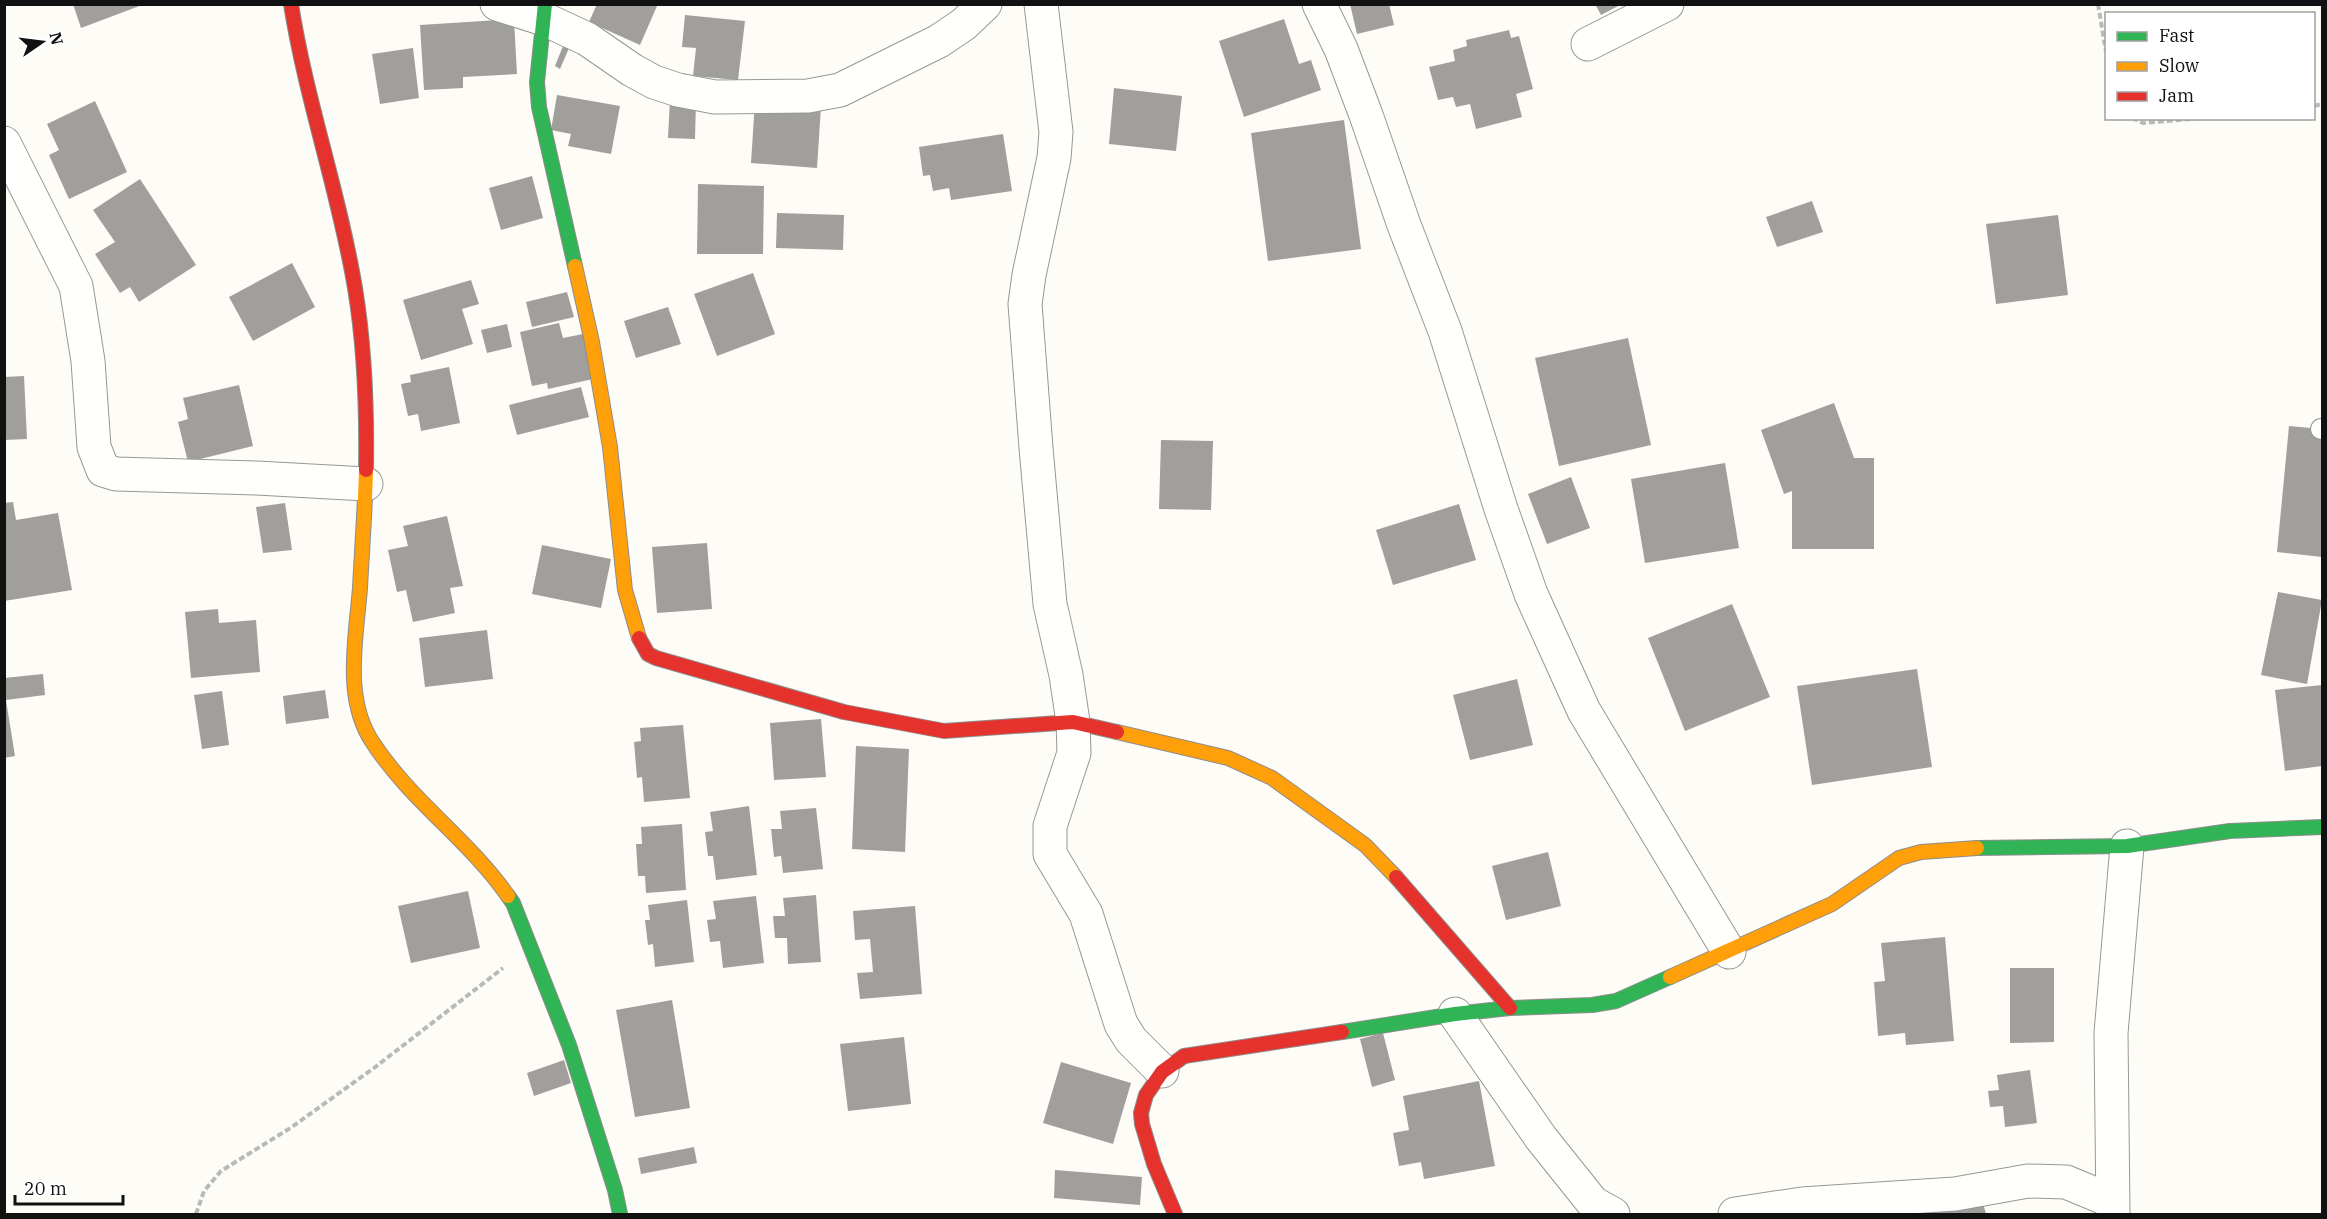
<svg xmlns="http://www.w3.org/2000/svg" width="2327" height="1219" font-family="'IBM Plex Serif',serif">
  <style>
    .building { fill: #a19f9c }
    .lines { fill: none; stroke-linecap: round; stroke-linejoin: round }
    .lane-casing { stroke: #979795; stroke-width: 22 }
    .street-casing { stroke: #979795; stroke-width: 35 }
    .fast-casing { stroke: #8e8d8b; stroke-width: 16 }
    .slow-casing { stroke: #8e8d8b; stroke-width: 16 }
    .jam-casing { stroke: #8e8d8b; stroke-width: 16 }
    .path { stroke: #b9b9b8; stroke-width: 4; stroke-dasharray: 6 3; stroke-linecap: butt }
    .lane { stroke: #fffffe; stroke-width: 20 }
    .street { stroke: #fffffe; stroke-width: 33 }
    .fast { stroke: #30b455; stroke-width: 14 }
    .slow { stroke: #ff9f0a; stroke-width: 14 }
    .jam { stroke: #e5322d; stroke-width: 14 }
  </style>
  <rect width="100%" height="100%" fill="#fdfcf7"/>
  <!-- building -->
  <g class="building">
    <path d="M73 4H142V5L81 28Z"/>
    <path d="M597 4H654L657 6 640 45 589 22Z"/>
    <path d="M1350 4H1389L1394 25 1357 34Z"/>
    <path d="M1595 4H1622L1601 15Z"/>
    <path d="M685 15 745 21 738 80 693 76 696 48 682 47Z"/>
    <path d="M514 19 517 74 463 77V88L424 90 420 25Z"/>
    <path d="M1284 19 1299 64 1311 60 1321 90 1244 117 1219 41Z"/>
    <path d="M1509 30 1511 38 1519 36 1533 89 1516 94 1522 117 1476 129 1470 104 1456 107 1453 97 1438 100 1429 67 1455 61 1453 50 1467 46 1466 40Z"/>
    <path d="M563 46 569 48 560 69 555 66Z"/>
    <path d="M413 48 419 98 380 104 372 54Z"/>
    <path d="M1114 88 1182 96 1176 151 1109 144Z"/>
    <path d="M557 95 620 106 611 154 568 146 571 134 551 130Z"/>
    <path d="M670 100 696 101 695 139 668 138Z"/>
    <path d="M95 101 127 172 69 199 49 155 59 150 47 124Z"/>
    <path d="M755 101 821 106 817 168 751 163Z"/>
    <path d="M1344 120 1361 249 1268 261 1251 133Z"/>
    <path d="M1003 134 1012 191 951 200 949 188 933 191 930 175 923 176 919 147Z"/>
    <path d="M532 176 543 218 501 230 489 188Z"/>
    <path d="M140 179 196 265 139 302 130 287 120 293 95 254 115 242 93 210Z"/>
    <path d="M698 184 764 186 763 254H697Z"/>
    <path d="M1812 201 1823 232 1777 247 1766 217Z"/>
    <path d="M777 213 844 215 843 250 776 248Z"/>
    <path d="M2058 215 2068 295 1996 304 1986 224Z"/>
    <path d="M292 263 315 307 253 341 229 297Z"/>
    <path d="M753 273 775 334 717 356 694 294Z"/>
    <path d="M471 280 479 304 462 309 473 344 421 360 403 300Z"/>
    <path d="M567 292 574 317 532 327 526 302Z"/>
    <path d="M668 307 681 344 636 358 624 321Z"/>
    <path d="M559 323 563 338 583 334 593 379 548 389 547 383 532 386 520 332Z"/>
    <path d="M507 324 512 347 487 353 481 330Z"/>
    <path d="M1628 338 1651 445 1559 466 1535 358Z"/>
    <path d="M449 367 460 423 421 431 418 414 408 416 401 384 411 382 410 375Z"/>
    <path d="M24 376 27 439 4 440V377Z"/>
    <path d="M239 385 253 446 188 462 178 422 188 419 183 398Z"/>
    <path d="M581 387 589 417 517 435 509 405Z"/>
    <path d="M1834 403 1854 458H1874V549H1792V491L1784 494 1761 430Z"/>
    <path d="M2289 426 2322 429V557L2277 552Z"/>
    <path d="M1161 440 1213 441 1211 510 1159 509Z"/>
    <path d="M1725 463 1739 548 1645 563 1631 479Z"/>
    <path d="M1571 477 1590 528 1547 544 1528 494Z"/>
    <path d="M13 502 16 520 58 513 72 590 4 601V503Z"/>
    <path d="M285 503 292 550 263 553 256 507Z"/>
    <path d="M1459 504 1476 560 1393 585 1376 530Z"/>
    <path d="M447 516 463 586 450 588 455 613 413 622 406 590 397 592 388 550 408 546 403 526Z"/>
    <path d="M707 543 712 609 657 613 652 547Z"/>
    <path d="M542 545 611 559 601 608 532 594Z"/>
    <path d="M2278 592 2322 600 2307 684 2261 675Z"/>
    <path d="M1732 604 1770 697 1685 731 1648 638Z"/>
    <path d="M218 609 219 623 256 620 260 672 191 678 185 612Z"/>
    <path d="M487 630 493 679 425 687 419 638Z"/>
    <path d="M1917 669 1932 767 1812 785 1797 686Z"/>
    <path d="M43 674 45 695 6 700 15 756 4 758V678Z"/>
    <path d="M1517 679 1533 745 1470 760 1453 695Z"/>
    <path d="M2322 685V766L2285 771 2275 690Z"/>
    <path d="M325 690 329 718 286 724 283 696Z"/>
    <path d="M222 691 229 745 202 749 194 695Z"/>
    <path d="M821 719 826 777 774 780 770 723Z"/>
    <path d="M683 725 690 798 644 802 642 777 637 778 634 742 641 741 640 728Z"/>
    <path d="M856 746 909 749 905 852 852 849Z"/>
    <path d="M749 806 757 875 716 880 713 856H708L705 832 713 831 710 812Z"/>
    <path d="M816 808 823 869 783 873 781 856 774 857 771 829H782L780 811Z"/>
    <path d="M682 824 686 890 646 893 645 876H638L636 844H642L641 827Z"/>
    <path d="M1548 852 1561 906 1506 920 1492 866Z"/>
    <path d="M468 891 480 948 411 963 398 906Z"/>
    <path d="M816 895 821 962 788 964 787 938H775L773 916H785L783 898Z"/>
    <path d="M756 896 764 963 723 968 720 941 710 942 707 920 716 919 713 901Z"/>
    <path d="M687 900 694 962 655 967 653 944 648 945 645 920H650L648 905Z"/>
    <path d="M915 906 922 994 860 999 857 973 873 972 870 939 855 940 853 911Z"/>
    <path d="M1945 937 1954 1041 1906 1045 1905 1033 1878 1036 1874 982 1885 981 1881 943Z"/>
    <path d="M2010 968H2054V1042L2010 1043Z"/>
    <path d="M672 1000 690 1108 635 1117 616 1010Z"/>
    <path d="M1383 1033 1395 1080 1372 1087 1360 1039Z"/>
    <path d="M904 1037 911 1104 848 1111 840 1044Z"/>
    <path d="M564 1060 571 1083 534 1096 527 1073Z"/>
    <path d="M1061 1062 1131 1083 1113 1144 1043 1123Z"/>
    <path d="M2030 1070 2037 1123 2005 1127 2003 1106 1990 1107 1988 1091 1999 1090 1997 1075Z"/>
    <path d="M1479 1081 1495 1166 1424 1179 1421 1162 1399 1166 1393 1133 1409 1130 1403 1096Z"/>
    <path d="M694 1147 697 1163 641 1174 638 1158Z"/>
    <path d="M1055 1170 1142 1177 1140 1205 1054 1198Z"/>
    <path d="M1977 1181 1986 1214H1921L1917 1196Z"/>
  </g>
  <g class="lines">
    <defs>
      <path id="lane" d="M2321 429H2322"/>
      <g id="street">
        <path d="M497 4 544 19 587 39 632 70 654 82 678 90 715 97 808 96 840 90 939 41 964 24 985 4"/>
        <path d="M1041 4 1056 132 1054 158 1029 275 1025 304 1036 448 1050 604 1066 675 1073 722 1074 753 1050 826V854L1086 914 1121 1024 1131 1040 1162 1071"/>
        <path d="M1319 4 1341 49 1366 115 1404 225 1445 331 1501 509 1531 594 1584 711 1729 952"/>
        <path d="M1588 44 1667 4"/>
        <path d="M4 143 76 286 88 361 94 447 103 470 116 474 257 478 366 484"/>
        <path d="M1455 1014 1541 1138 1593 1203 1613 1214"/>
        <path d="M1735 1214 1802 1204 1955 1194 2028 1181 2066 1182 2112 1201"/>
        <path d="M2113 1214 2111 1033 2127 846"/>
      </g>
      <g id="fast">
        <path d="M545 4 537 82 539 107 575 266"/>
        <path d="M1977 848 2127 846 2230 831 2322 827"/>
        <path d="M508 896 513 903 569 1045 615 1190 620 1214"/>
        <path d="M1342 1032 1455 1014 1510 1008 1592 1005 1616 1001 1670 977"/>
      </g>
      <g id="slow">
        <path d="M575 266 592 342 610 447 625 590 639 638"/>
        <path d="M366 470C365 509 362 549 360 588 356 639 343 699 373 743 411 801 469 840 508 896"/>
        <path d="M1117 732 1228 758 1272 778 1365 845 1396 877"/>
        <path d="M1670 977 1832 904 1899 858 1921 852 1977 848"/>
      </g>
      <g id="jam">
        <path d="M291 4C306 100 339 192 355 288 365 349 367 409 366 470"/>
        <path d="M639 638 648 654 656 658 844 712 944 731 1073 722 1117 732"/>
        <path d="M1396 877 1510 1008"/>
        <path d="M1175 1214 1154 1164 1142 1124 1141 1113 1146 1095 1162 1072 1184 1056 1342 1032"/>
      </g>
    </defs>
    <!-- lane casing -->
    <use href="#lane" class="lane-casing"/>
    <!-- street casing -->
    <use href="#street" class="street-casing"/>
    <!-- fast casing -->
    <use href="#fast" class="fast-casing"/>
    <!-- slow casing -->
    <use href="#slow" class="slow-casing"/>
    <!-- jam casing -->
    <use href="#jam" class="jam-casing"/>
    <!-- path -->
    <g class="path">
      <path d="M2098 4 2106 52"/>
      <path d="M2314 106 2322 104"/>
      <path d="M2132 118 2143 123 2204 118"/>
      <path d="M196 1214 204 1191 221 1171 292 1127 374 1068 503 968"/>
    </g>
    <!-- lane -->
    <use href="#lane" class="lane"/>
    <!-- street -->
    <use href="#street" class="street"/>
    <!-- fast -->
    <use href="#fast" class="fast"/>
    <!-- slow -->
    <use href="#slow" class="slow"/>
    <!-- jam -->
    <use href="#jam" class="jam"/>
  </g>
  <!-- border -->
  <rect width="2327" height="1219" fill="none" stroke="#111111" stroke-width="12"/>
  <!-- legend -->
  <rect x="2105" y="12" width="210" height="108" fill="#ffffff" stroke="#a0a0a0" stroke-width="1.5"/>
  <rect x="2117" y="32" width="30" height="9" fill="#30b455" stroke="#a0a0a0" stroke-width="1.5"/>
  <text x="2159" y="42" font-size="18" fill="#111111">Fast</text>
  <rect x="2117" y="62" width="30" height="9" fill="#ff9f0a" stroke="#a0a0a0" stroke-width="1.5"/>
  <text x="2159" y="72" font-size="18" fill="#111111">Slow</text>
  <rect x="2117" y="92" width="30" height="9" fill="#e5322d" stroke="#a0a0a0" stroke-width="1.5"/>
  <text x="2159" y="102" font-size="18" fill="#111111">Jam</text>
  <!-- north arrow -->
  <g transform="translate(42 42) rotate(76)" stroke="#ffffff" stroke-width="4.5" paint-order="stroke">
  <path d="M0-4.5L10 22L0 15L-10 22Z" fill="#111111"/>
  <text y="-9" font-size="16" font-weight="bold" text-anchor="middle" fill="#111111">N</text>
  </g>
  <!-- scale -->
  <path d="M15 1195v9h108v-9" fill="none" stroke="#111111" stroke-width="3"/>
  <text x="24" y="1195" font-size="18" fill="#111111" stroke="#ffffff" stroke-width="4.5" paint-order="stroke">20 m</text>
</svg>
